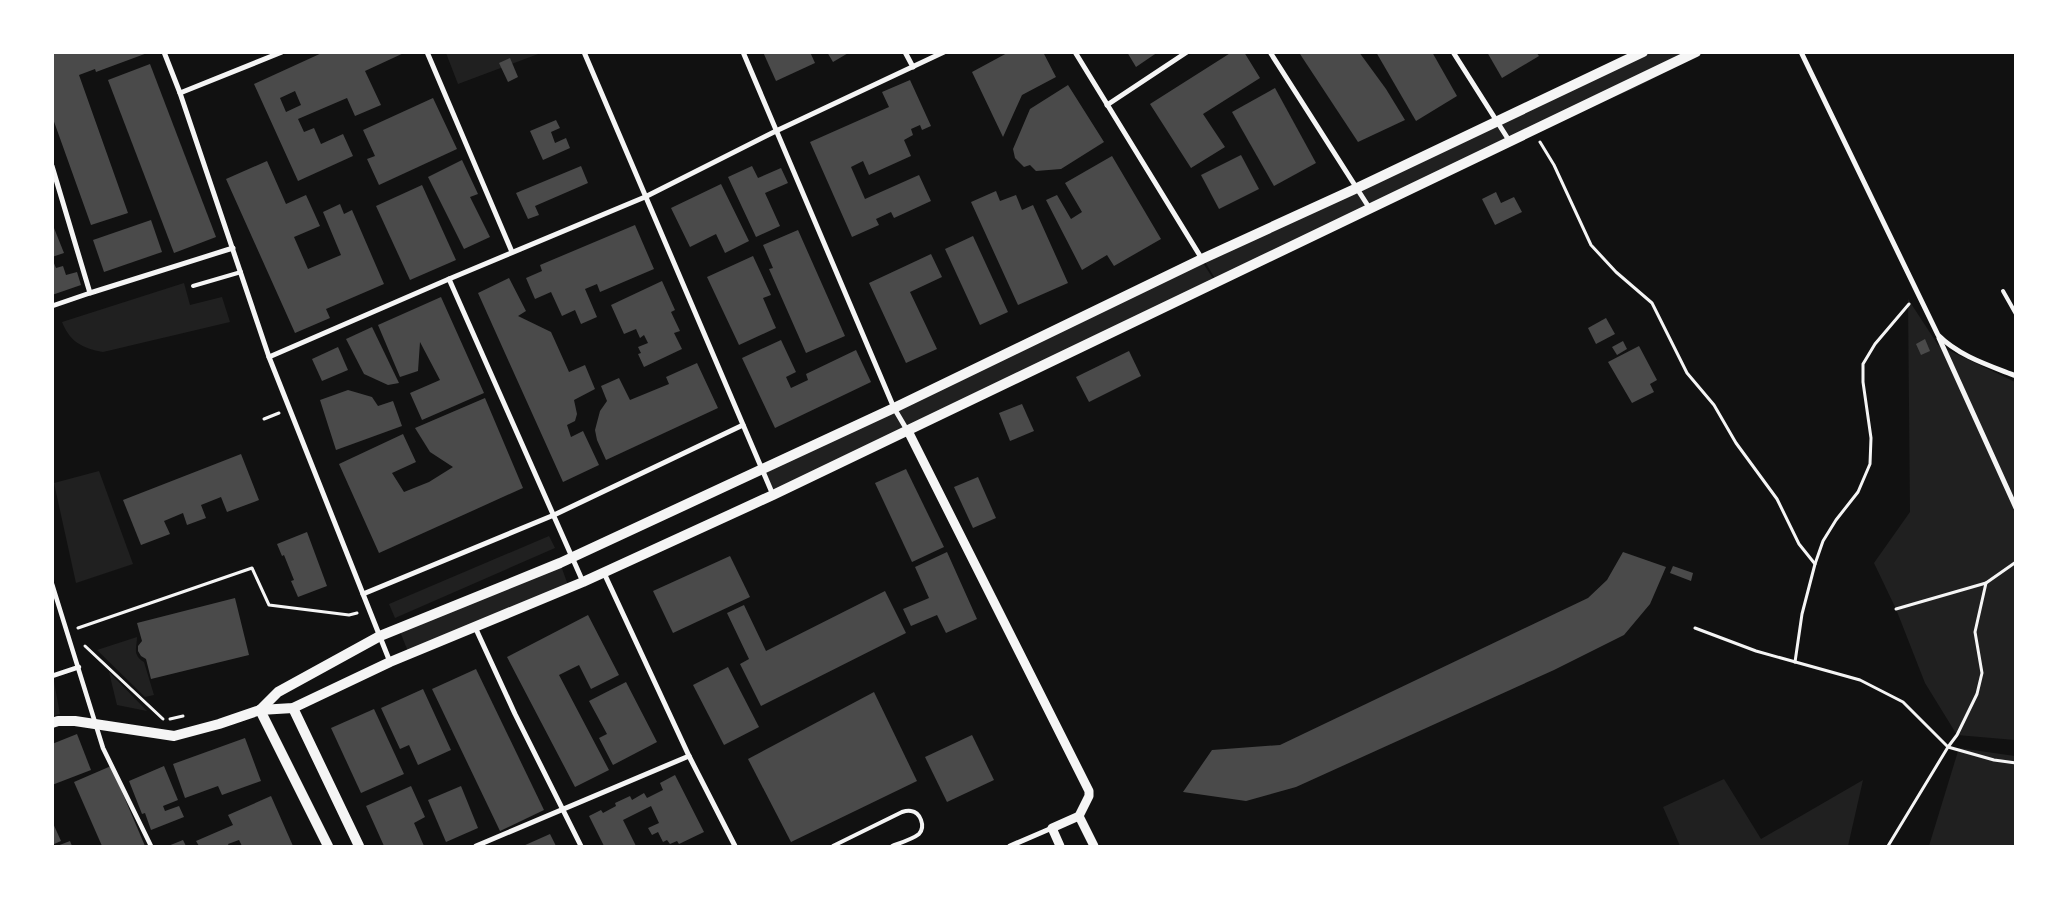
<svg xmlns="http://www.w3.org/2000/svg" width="2068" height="899" font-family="'Fira Sans Condensed',sans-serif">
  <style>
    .green { fill: #202020 }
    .building { fill: #4a4a4a; fill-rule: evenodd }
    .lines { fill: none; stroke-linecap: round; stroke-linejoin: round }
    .path { stroke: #f5f5f5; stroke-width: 3 }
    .service { stroke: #f5f5f5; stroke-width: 4 }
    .pedestrian { stroke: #f5f5f5; stroke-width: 4.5 }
    .minor { stroke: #f5f5f5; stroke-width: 5 }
    .tertiary { stroke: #f5f5f5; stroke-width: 9 }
    .secondary { stroke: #f5f5f5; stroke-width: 10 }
  </style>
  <rect width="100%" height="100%" fill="#111"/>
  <!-- green -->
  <g class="green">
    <path d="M446 53H541L458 84Z"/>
    <path d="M1631 53H1703L1633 89 1510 141 1498 121Z"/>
    <path d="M1496 123 1507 142 1370 208 1359 189Z"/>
    <path d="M1357 191 1368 209 1217 282 1204 260Z"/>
    <path d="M1201 260 1216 283 909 430 896 408Z"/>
    <path d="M184 283 190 305 222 297 230 322 103 352C82 348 70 342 62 322Z"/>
    <path d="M1908 299 1938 345 2015 382V740L1957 735 1925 683 1896 609 1874 563 1910 512Z"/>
    <path d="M893 409 907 431 774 493 763 470Z"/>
    <path d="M99 471 133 564 76 583 54 483Z"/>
    <path d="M549 536 555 548 395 618 389 604Z"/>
    <path d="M560 563 569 588 409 654 399 629Z"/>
    <path d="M137 637C137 647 132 655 144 662L154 695 145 697 97 650Z"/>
    <path d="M52 671 60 714 53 716H52Z"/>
    <path d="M109 672 147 711 117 705Z"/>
    <path d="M1959 748 2015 756V846H1929Z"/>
    <path d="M1724 779 1761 839 1863 780 1848 846H1680L1663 807Z"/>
  </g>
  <!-- building -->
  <g class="building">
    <path d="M52 52H150L96 72 95 69 79 75 128 213 91 225 52 116Z"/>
    <path d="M324 52H406L365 71 381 105 355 116 347 98 298 119 304 132 314 128 321 144 343 134 353 156 298 181 254 84ZM295 91 301 105 286 112 280 98Z"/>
    <path d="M763 52H810L815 63 776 81Z"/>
    <path d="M827 52H850L833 62Z"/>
    <path d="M1009 52H1043L1056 77 1022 95 1003 137 972 72Z"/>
    <path d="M1127 52H1158L1136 67Z"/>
    <path d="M1232 52H1244L1260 78 1203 114 1225 147 1191 168 1150 104Z"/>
    <path d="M1303 52H1359L1386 89 1405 120 1358 142 1300 54Z"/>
    <path d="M1376 52H1432L1457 96 1416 121Z"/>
    <path d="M1487 52H1536L1539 56 1502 78Z"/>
    <path d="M510 58 518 77 508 82 499 63Z"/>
    <path d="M150 64 216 237 174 253 108 80Z"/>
    <path d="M910 80 931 126 922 130 920 125 911 129 913 135 904 140 911 156 869 175 863 161 851 167 865 199 919 175 931 201 894 218 891 212 876 219 879 225 852 237 810 142 889 107 882 92Z"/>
    <path d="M1068 85 1104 142 1061 169 1036 171 1030 165 1024 167 1015 158 1013 149 1030 109Z"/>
    <path d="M1275 88 1316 163 1274 186 1232 112Z"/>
    <path d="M433 98 457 149 379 185 367 159 375 156 363 130Z"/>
    <path d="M556 120 560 128 551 132 555 143 566 138 570 148 543 160 530 131Z"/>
    <path d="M1241 155 1259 189 1219 209 1201 175Z"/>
    <path d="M1112 156 1161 239 1114 266 1107 255 1082 270 1046 200 1057 195 1071 219 1082 212 1065 183Z"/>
    <path d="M462 160 478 194 470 197 490 237 464 249 428 177Z"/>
    <path d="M267 161 286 204 306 195 320 226 294 237 308 269 341 255 323 212 340 204 344 214 352 210 384 284 326 309 330 318 295 333 226 179Z"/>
    <path d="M581 166 588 183 535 206 539 215 528 219 516 193Z"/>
    <path d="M752 166 758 178 781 168 788 183 765 193 780 226 756 237 728 177Z"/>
    <path d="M721 184 749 241 725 253 716 234 690 247 671 208Z"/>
    <path d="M422 185 456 260 410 280 376 206Z"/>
    <path d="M996 191 1000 201 1016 195 1022 210 1033 205 1068 283 1018 305 971 202Z"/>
    <path d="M1496 192 1501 203 1514 197 1522 212 1495 225 1482 199Z"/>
    <path d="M151 220 162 252 104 272 93 240Z"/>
    <path d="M52 223 64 253 52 257Z"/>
    <path d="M635 225 654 269 600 292 597 284 585 289 597 317 581 324 575 310 562 316 551 292 535 299 526 278 542 271 540 265Z"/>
    <path d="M798 230 845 336 806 353 769 269 773 268 763 245Z"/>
    <path d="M973 236 1008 312 980 325 945 249Z"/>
    <path d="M931 254 942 277 910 292 937 349 906 363 869 283Z"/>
    <path d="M753 256 771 295 763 298 776 328 739 345 707 277Z"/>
    <path d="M53 261 56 268 63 266 66 275 77 272 81 285 52 295Z"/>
    <path d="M509 278 526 311 518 316 551 332 569 372 585 365 595 389 574 400 577 414 575 421 567 425 571 437 583 431 599 465 563 482 478 293Z"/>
    <path d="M662 281 675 310 671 312 680 331 674 333 682 349 644 367 638 354 641 353 638 347 648 343 644 335 640 338 636 329 624 334 611 305Z"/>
    <path d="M441 297 484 393 422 420 410 393 440 380 420 342 418 371 400 377 378 325Z"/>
    <path d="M1606 318 1615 334 1596 344 1588 328Z"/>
    <path d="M372 327 399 383 388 385 364 374 346 339Z"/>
    <path d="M1925 339 1930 351 1921 355 1916 344Z"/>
    <path d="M781 340 796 372 786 377 791 388 808 380 806 374 856 350 871 382 775 428 742 358Z"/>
    <path d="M1623 341 1627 349 1617 355 1612 347Z"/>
    <path d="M1639 346 1657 380 1650 384 1654 392 1632 403 1608 362Z"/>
    <path d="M338 347 348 370 322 381 312 359Z"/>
    <path d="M1129 351 1141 376 1089 402 1076 377Z"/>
    <path d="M697 363 718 408 606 460 597 440 595 430 600 411 607 401 601 386 619 378 630 400 669 384 666 377Z"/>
    <path d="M348 390 372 397 378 406 393 401 402 426 336 450 320 400Z"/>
    <path d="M485 398 523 488 379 553 339 464 403 434 416 462 392 473 404 492 429 482 453 467 430 452 415 428Z"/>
    <path d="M1022 404 1034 431 1010 441 999 413Z"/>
    <path d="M241 454 259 500 227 512 221 497 201 505 206 518 187 525 183 513 164 521 170 534 141 545 123 500Z"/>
    <path d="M906 469 944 547 912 562 875 483Z"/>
    <path d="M978 477 996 518 973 528 954 487Z"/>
    <path d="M307 532 327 586 298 597 291 581 294 580 284 555 282 556 277 544Z"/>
    <path d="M947 552 977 619 946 633 937 615 911 626 903 609 929 598 915 567Z"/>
    <path d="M1623 552 1666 567 1650 604 1624 635 1554 670 1296 787 1246 801 1183 792 1212 750 1280 745 1588 598 1607 580Z"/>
    <path d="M730 556 750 597 673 633 653 591Z"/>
    <path d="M1673 566 1693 573 1691 581 1670 573Z"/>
    <path d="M885 591 906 633 761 706 740 664 749 659 727 613 744 605 766 651Z"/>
    <path d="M235 598 249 655 151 679 146 659 141 656 138 651V646L142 641 137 623Z"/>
    <path d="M588 615 619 675 591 689 579 665 559 675 609 770 575 787 507 657Z"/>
    <path d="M728 667 759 727 724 745 693 685Z"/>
    <path d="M476 669 544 810 500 831 432 689Z"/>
    <path d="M626 682 657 742 613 765 599 738 607 734 589 701Z"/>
    <path d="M423 689 451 750 418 765 409 745 400 749 381 708Z"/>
    <path d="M874 692 917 781 791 842 748 759Z"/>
    <path d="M374 709 404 774 361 793 331 728Z"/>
    <path d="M77 734 91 770 52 785V744Z"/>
    <path d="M972 735 994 780 947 802 925 757Z"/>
    <path d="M245 738 261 781 222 795 218 786 185 798 173 764Z"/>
    <path d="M111 766 145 846H102L74 782Z"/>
    <path d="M164 766 178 800 163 806 165 811 179 806 184 817 151 830 145 813 142 814 129 781Z"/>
    <path d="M675 775 704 832 679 844 677 841 670 844 667 840 663 842 658 832 652 835 648 828 659 823 651 806 623 820 636 846H604L589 816 601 810 603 813 616 806 615 803 630 796 632 800 644 793 647 798 663 790 660 783Z"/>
    <path d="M411 786 425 817 414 823 424 846H384L366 806Z"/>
    <path d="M461 786 478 828 446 842 428 800Z"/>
    <path d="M271 796 293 846H242L239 840 228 844 229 846H199L196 841 233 825 228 815Z"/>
    <path d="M52 821 61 841 52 845Z"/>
    <path d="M550 834 556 846H523Z"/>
    <path d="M183 840 186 846H168Z"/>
    <path d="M70 841 72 846H57Z"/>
  </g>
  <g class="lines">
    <!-- path -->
    <g class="path">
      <path d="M1540 142 1554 165 1591 245 1616 272 1652 303 1687 373 1714 405 1736 443 1777 499 1799 544 1815 564"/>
      <path d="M264 419 279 413"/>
      <path d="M1896 609 1986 583 2016 562"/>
      <path d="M78 628 252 568 269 605 349 615 357 613"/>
      <path d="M1695 628 1756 651 1860 680 1903 702 1948 747 1994 760 2016 763"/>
      <path d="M85 646 163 719"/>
      <path d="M1795 662 1802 614 1815 564 1823 541 1836 520 1858 492 1870 464 1871 438 1863 382V364L1875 344 1909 304"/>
      <path d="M170 719 183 716"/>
      <path d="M1888 846 1948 747 1957 735 1977 694 1982 673 1975 632 1986 583"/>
    </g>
    <!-- service -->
    <g class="service">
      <path d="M193 286 241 272"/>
      <path d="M2003 291 2016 314"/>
      <path d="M833 846 902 812C905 811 908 810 911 811 920 812 926 826 919 834 913 839 900 843 892 846"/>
    </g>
    <!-- pedestrian -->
    <g class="pedestrian">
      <path d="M52 306 90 293"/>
      <path d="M52 584 103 748 151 846"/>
      <path d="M52 676 79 667"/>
    </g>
    <!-- minor -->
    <g class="minor">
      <path d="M164 52 180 93 269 357 390 662"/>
      <path d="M427 52 512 252"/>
      <path d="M584 52 773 495"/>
      <path d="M743 52 894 408 907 430"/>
      <path d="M905 52 913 67"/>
      <path d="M1075 52 1202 259"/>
      <path d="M1270 52 1370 209"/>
      <path d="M1453 52 1510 142"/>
      <path d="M1801 52 1938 335C1959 356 1988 365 2016 376"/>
      <path d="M180 93 282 52"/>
      <path d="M1107 105 1187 52"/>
      <path d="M52 166 90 293 233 248"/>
      <path d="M449 279 583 582"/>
      <path d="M1939 338 2016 508"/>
      <path d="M269 357 449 279 645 197 776 131 944 52"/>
      <path d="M604 573 689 756 735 846"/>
      <path d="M363 594 554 515 743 425"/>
      <path d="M475 627 515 714 581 846"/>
      <path d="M476 846 689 756"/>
      <path d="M1010 846 1052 828"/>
    </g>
    <!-- tertiary -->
    <g class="tertiary">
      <path d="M908 431 1089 791V796L1079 816 1052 828 1060 846"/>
      <path d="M1079 816 1094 846"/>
    </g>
    <!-- secondary -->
    <g class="secondary">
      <path d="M293 708 359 846"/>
      <path d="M260 710 278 692 380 636 560 563 894 408 1202 259 1357 188 1643 52"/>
      <path d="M260 710 328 846"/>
      <path d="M52 723 58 721H75L174 736 219 724 260 710 293 708 390 662 583 582 773 495 1696 52"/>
    </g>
  </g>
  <!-- border -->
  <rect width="2068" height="899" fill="none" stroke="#ffffff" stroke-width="108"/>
</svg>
